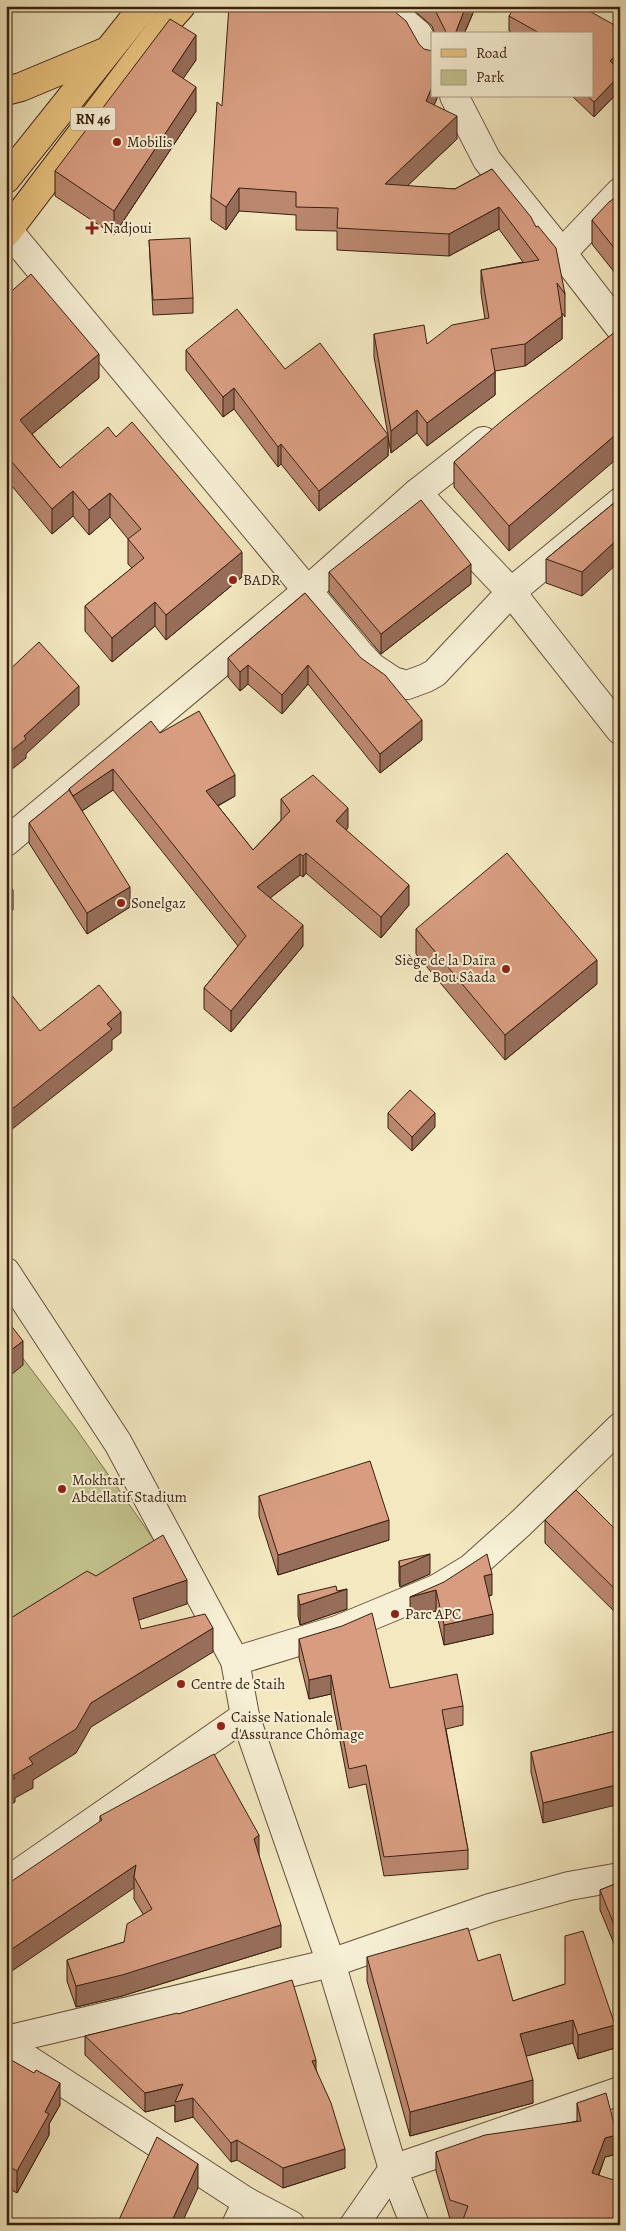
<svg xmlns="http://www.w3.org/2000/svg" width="626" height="2231" font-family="Alegreya,serif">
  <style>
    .green { fill: #c3c38d; stroke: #7e714e }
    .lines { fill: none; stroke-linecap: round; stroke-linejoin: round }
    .minor-casing { stroke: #67513b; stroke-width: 30 }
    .major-casing { stroke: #381f0f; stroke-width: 30 }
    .minor { stroke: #f7f0d6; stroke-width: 28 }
    .major { stroke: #eac480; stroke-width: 28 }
    .wall { fill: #ba876f; stroke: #381f0f }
    .shaded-wall { fill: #976e5a; stroke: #381f0f }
    .building { fill: #d89d81; stroke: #381f0f }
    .poi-dot { fill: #8f2418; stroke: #f7f0d6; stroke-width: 2 }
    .labels { text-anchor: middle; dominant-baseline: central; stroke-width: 4; stroke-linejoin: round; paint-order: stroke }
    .shield { fill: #f7f0d6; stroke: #715e4b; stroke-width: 1 }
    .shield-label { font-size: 14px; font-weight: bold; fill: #381f0f }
    .poi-label { font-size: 15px; fill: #381f0f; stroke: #f7f0d6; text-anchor: start }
  </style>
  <rect width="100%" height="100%" fill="#f3e8c0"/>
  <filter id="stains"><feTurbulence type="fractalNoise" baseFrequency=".004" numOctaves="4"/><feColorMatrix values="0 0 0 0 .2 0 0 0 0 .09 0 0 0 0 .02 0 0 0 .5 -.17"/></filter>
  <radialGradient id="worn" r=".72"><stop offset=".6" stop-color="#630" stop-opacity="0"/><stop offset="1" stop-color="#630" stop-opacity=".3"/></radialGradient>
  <!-- green -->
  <path class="green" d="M6 1336 75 1427 161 1550 6 1670Z"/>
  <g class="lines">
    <defs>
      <g id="minor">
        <path d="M385 6 418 34 432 58"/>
        <path d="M454 96 487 160 562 253"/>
        <path d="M620 192 562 253 620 328"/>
        <path d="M6 228 360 654 372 667 393 681 407 685 426 678 435 673 511 592 620 502"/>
        <path d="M417 493 511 592 620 730"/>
        <path d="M6 842 308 590 417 493 483 441"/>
        <path d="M6 1272 118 1443 235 1661 245 1716 331 1963 393 2169 415 2225"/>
        <path d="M235 1661 337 1630 436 1589 471 1568 521 1523 620 1427"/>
        <path d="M6 1882 245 1716"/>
        <path d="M6 2040 331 1963 490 1908 569 1886 620 1877"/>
        <path d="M6 2045 247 2202 291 2225"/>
        <path d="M236 2225 247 2202"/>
        <path d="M354 2225 393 2169 620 2091"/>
      </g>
      <g id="major">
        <path d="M6 91 21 87 105 52"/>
        <path d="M6 179 144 6"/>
        <path d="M6 233 164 25 181 6"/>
      </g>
    </defs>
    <!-- minor casing -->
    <use href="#minor" class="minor-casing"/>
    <!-- major casing -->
    <use href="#major" class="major-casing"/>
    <!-- minor -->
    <use href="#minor" class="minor"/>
    <!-- major -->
    <use href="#major" class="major"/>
  </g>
  <!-- wall -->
  <g class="wall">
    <path d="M409 6H476L464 34H435L432 26Z"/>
    <path d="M509 16 620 28V65L617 68 620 70V90L594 117 572 96H592V34H515L509 31Z"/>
    <path d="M196 60 183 78 196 111 114 235 55 196V171Z"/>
    <path d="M438 96 434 105 457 139 407 186 455 189 492 169 565 294V317L562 313V339L525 366 495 371V395L427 446 417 433 391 453 388 437V456L319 511 281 464 278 467 234 409 223 417 186 370V350L285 369 388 435 374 357V334L427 344 485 319 481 293V270L523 262 499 229 449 256 337 250V231L296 230V215L239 211 226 230 211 220V197L222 106Z"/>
    <path d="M620 194 619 278 592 244V220Z"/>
    <path d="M149 240 193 298V313L153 315Z"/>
    <path d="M6 296 99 378 32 434 60 468 116 437 242 577 166 640 155 626 112 662 85 631V606L132 568 128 564V539L110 517 89 535 73 516 52 534 6 479Z"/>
    <path d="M620 328 509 551 454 487V462Z"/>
    <path d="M620 498 582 596 546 583V559Z"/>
    <path d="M329 572 471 584 381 654 329 592Z"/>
    <path d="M305 593 422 740 380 773 308 684 282 714 248 684 240 691 228 677V658Z"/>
    <path d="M160 733 235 796 218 806 253 850 281 820V799L348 828 346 830 409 905 381 938 306 873 303 877 300 875 270 898 303 946 231 1032 204 1009V988L238 946 113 790 82 811 130 907 87 934 29 843V823L69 791V789Z"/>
    <path d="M416 929 597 984 505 1060 416 954Z"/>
    <path d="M388 1113 435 1127 412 1151 388 1128Z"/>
    <path d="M259 1496 389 1540 278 1575 259 1516Z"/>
    <path d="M545 1520 620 1534V1617L545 1543Z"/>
    <path d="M399 1561 430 1574 400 1587 399 1582Z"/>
    <path d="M444 1582 492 1595H489L493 1634 444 1645 436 1611 410 1617Z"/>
    <path d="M337 1591 347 1609 300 1625 298 1616V1595Z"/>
    <path d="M299 1639 390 1688 463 1706V1725L446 1729 468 1850V1869L384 1876 366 1784 349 1788 331 1694 309 1699 299 1658Z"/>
    <path d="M620 1730 543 1823 531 1772V1752Z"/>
    <path d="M100 1816 259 1856 281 1947 122 1996 76 2007 67 1981V1960L124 1942 143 1914 134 1899V1888L100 1821Z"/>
    <path d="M620 1882V1950L617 1951 600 1910V1890Z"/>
    <path d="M367 1957 478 1961 513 2001 565 1984 615 2048 578 2059 573 2043 526 2056 533 2103 410 2136 367 1981Z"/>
    <path d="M178 2014 316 2069 345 2168 283 2188 237 2160 231 2162 193 2117 175 2122V2105L145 2112 85 2055V2036Z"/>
    <path d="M6 2057 60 2105 49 2124V2135L17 2193 6 2187Z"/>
    <path d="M577 2103 617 2154 605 2157 599 2175 462 2223 450 2219 436 2171V2152L577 2121Z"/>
  </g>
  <!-- shaded-wall -->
  <g class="shaded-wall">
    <path d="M466 6H476L464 34H455Z"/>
    <path d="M196 35V60L172 95V71Z"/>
    <path d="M620 51V65L610 75V61Z"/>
    <path d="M620 75V90L594 117V102Z"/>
    <path d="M196 87V111L114 235V211Z"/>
    <path d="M432 87V96H438L426 124V101Z"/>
    <path d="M457 116V139L385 207V184Z"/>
    <path d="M239 188V211L226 230V207Z"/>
    <path d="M499 207V229L449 256V234Z"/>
    <path d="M620 253V278H619V254Z"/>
    <path d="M562 316V339L525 366V344Z"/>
    <path d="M99 354V378L20 444V420Z"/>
    <path d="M495 372V395L427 446V423Z"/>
    <path d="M234 388V409L223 417V397Z"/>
    <path d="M417 410V433L391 453V431Z"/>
    <path d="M620 431V456L509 551V526Z"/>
    <path d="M388 435V456L319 511V491Z"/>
    <path d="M281 444V464L278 467V447Z"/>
    <path d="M73 491V516L52 534V509Z"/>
    <path d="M110 493V517L89 535V510Z"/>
    <path d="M620 537V561L582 596V572Z"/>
    <path d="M242 552V577L166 640V615Z"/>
    <path d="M471 564V584L381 654V634Z"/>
    <path d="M155 602V626L112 662V638Z"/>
    <path d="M248 665V684L240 691V672Z"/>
    <path d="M308 665V684L282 714V695Z"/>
    <path d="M79 686V705L26 754V758L6 774V755L24 736Z"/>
    <path d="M422 720V740L380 773V754Z"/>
    <path d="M113 769V790L73 817V796Z"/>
    <path d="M235 775V796L206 812V791Z"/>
    <path d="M348 808V828L336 842V821Z"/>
    <path d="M306 853V873L303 877V856Z"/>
    <path d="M300 854V875L257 908V887Z"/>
    <path d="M409 885V905L381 938V917Z"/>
    <path d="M130 887V907L87 934V913Z"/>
    <path d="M13 890V910L6 915V895Z"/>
    <path d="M303 925V946L231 1032V1011Z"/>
    <path d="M597 960V984L505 1060V1035Z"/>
    <path d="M121 1012V1033L112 1040V1050L6 1134V1114L107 1024Z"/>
    <path d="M435 1113V1127L412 1151V1137Z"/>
    <path d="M23 1341V1365L6 1379V1354Z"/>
    <path d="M389 1520V1540L278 1575V1555Z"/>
    <path d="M430 1554V1574L400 1587V1567Z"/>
    <path d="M492 1574V1595L484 1597V1576Z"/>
    <path d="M187 1580V1604L133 1622V1598Z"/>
    <path d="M347 1589V1609L300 1625V1605Z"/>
    <path d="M436 1590V1611L410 1617V1597Z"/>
    <path d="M493 1614V1634L444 1645V1625Z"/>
    <path d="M213 1628V1652L91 1727 76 1753 33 1780V1788L15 1798V1802L6 1807V1783L12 1776 29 1758 91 1703Z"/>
    <path d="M331 1675V1694L309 1699V1680Z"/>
    <path d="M620 1784V1804L543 1823V1803Z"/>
    <path d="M259 1835V1857L254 1839Z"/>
    <path d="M136 1865 134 1877V1888L6 1975V1953Z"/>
    <path d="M281 1925V1947L122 1996 76 2007V1986Z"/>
    <path d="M620 1931V1950L617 1951V1932Z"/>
    <path d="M573 2020V2043L520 2058V2034Z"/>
    <path d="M615 2025V2048L578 2059V2035Z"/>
    <path d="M316 2060V2079L312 2061Z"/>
    <path d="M533 2080V2103L410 2136V2112Z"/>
    <path d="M60 2083V2105L49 2124V2135L17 2193V2171L45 2112Z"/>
    <path d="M183 2084 193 2098V2117L175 2122V2105L145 2112V2093Z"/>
    <path d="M617 2135V2154L605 2157 592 2192V2173L605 2138Z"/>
    <path d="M237 2140V2160L231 2162V2143Z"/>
    <path d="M345 2149V2168L283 2188V2168Z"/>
    <path d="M198 2164V2188L181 2225H170Z"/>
  </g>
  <!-- building -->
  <g class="building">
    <path d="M229 6H388L406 21 419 44 424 49 432 51V87L426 101 457 116 385 184 455 189 492 169 531 217 536 227 538 226 556 248 565 294 557 283 562 316 525 344 491 349 495 372 427 423 417 410 391 431 374 334 424 325 427 344 452 325 489 318 481 270 539 260 499 207 449 234 337 228 338 208 296 207V192L239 188 226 207 211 197 217 102 222 106Z"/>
    <path d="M433 6H466L455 34H447Z"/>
    <path d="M515 6H580L620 28V51L610 61 620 70V75L594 102 587 96H592V34H541L509 16Z"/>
    <path d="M170 19 196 35 172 71 196 87 114 211 55 171Z"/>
    <path d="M620 194V253L619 254 592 220 609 202Z"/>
    <path d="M190 238 193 298 153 300 149 240Z"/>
    <path d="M31 274 99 354 20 420 60 468 108 427 116 437 132 422 242 552 166 615 155 602 112 638 85 606 144 558 128 539 141 529 110 493 89 510 73 491 52 509 6 455V296Z"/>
    <path d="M237 309 285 369 320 343 388 435 319 491 281 444 278 447 234 388 223 397 186 350Z"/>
    <path d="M620 328V431L509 526 454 462 504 419Z"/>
    <path d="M620 498V537L582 572 546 559Z"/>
    <path d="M421 500 471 564 381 634 329 572Z"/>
    <path d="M305 593 361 658 385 675 422 720 380 754 308 665 282 695 248 665 240 672 228 658Z"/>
    <path d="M39 642 79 686 24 736 26 739 6 755V673Z"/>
    <path d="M199 711 235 775 206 791 253 850 290 811 281 799 313 775 348 808 336 821 409 885 381 917 306 853 303 856 300 854 257 887 303 925 231 1011 204 988 246 936 113 769 73 796 69 789 151 721 160 733Z"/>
    <path d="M69 790 130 887 87 913 29 823Z"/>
    <path d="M507 853 597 960 505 1035 416 929Z"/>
    <path d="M6 881 13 890 6 895Z"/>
    <path d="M99 985 121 1012 107 1024 112 1029 6 1114V988L40 1031Z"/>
    <path d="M410 1090 435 1113 412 1137 388 1113Z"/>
    <path d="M6 1319 23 1341 6 1354Z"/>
    <path d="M370 1461 389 1520 278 1555 259 1496Z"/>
    <path d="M576 1490 620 1534V1594L545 1520Z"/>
    <path d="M163 1535 187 1580 133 1598 141 1629 205 1614 213 1628 91 1703 76 1729 29 1758 33 1764 12 1776 15 1778 6 1783V1621L87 1571 96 1576Z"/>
    <path d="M430 1554 400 1567 399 1561Z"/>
    <path d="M487 1554 492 1574 484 1576 493 1614 444 1625 436 1590 410 1597 444 1582Z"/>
    <path d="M336 1586 337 1591 347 1589 300 1605 298 1595Z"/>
    <path d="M372 1613 390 1688 457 1674 463 1706 442 1710 468 1850 384 1857 366 1765 349 1769 331 1675 309 1680 299 1639 342 1626Z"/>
    <path d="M620 1730V1784L543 1803 531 1752Z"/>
    <path d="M214 1754 259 1835 254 1839 281 1925 122 1975 76 1986 67 1960 124 1942 127 1924 152 1909 134 1877 136 1865 6 1953V1885L102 1820 100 1816Z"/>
    <path d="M620 1882V1931L617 1932 600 1890Z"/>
    <path d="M468 1928 478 1961 500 1954 513 2001 565 1984V1936L583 1931 615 2025 578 2035 573 2020 520 2034 533 2080 410 2112 367 1957Z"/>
    <path d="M292 1980 316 2060 312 2061 331 2103 345 2149 283 2168 237 2140 231 2143 193 2098 175 2102 183 2084 145 2093 85 2036 177 2013 178 2014Z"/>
    <path d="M6 2057 34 2073 36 2070 60 2083 45 2112 49 2114 17 2171 6 2165Z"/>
    <path d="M606 2093 617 2135 605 2138 592 2173 620 2182V2225H461L468 2206 450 2200 436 2152 485 2135 581 2121 577 2103Z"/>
    <path d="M157 2137 198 2164 170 2225H105L108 2219 117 2224Z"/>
  </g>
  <!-- markers -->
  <g class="poi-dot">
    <circle cx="117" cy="142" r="5"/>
    <path d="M89.5 220.5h5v5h5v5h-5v5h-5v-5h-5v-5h5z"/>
    <circle cx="233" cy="580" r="5"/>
    <circle cx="121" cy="903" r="5"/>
    <circle cx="506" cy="969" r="5"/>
    <circle cx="62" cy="1489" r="5"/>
    <circle cx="395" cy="1614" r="5"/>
    <circle cx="181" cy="1684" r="5"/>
    <circle cx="221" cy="1726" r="5"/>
  </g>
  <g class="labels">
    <!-- shield labels -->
    <rect class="shield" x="70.5" y="107.5" width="45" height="23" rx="4"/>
    <g class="shield-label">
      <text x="93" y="119">RN 46</text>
    </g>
    <!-- poi labels -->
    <g class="poi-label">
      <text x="127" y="142">Mobilis</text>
      <text x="103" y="228">Nadjoui</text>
      <text x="243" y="580">BADR</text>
      <text x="131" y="903">Sonelgaz</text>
      <text x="496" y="960" text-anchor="end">Siège de la Daïra<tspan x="496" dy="17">de Bou Sâada</tspan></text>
      <text x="72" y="1480">Mokhtar<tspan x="72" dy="17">Abdellatif Stadium</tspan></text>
      <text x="405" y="1614">Parc APC</text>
      <text x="191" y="1684">Centre de Staih</text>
      <text x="231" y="1717">Caisse Nationale<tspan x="231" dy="17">d'Assurance Chômage</tspan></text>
    </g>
  </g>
  <!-- margin -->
  <rect width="626" height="2231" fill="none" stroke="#f3e8c0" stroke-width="25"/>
  <rect x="8" y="8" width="611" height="2216" fill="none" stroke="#381f0f" stroke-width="2.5"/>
  <rect x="12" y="12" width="601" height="2206" fill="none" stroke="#381f0f"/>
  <!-- legend -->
  <rect x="431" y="32" width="162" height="65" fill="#f7f0d6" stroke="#ab9c86"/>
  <rect x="441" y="49" width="25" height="8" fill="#eac480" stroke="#ab9c86"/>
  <text x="476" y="58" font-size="15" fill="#381f0f">Road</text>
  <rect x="441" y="70" width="25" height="15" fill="#c3c38d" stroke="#ab9c86"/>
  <text x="476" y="82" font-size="15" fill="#381f0f">Park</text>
  <rect width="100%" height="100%" filter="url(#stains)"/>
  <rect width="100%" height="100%" fill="url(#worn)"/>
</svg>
